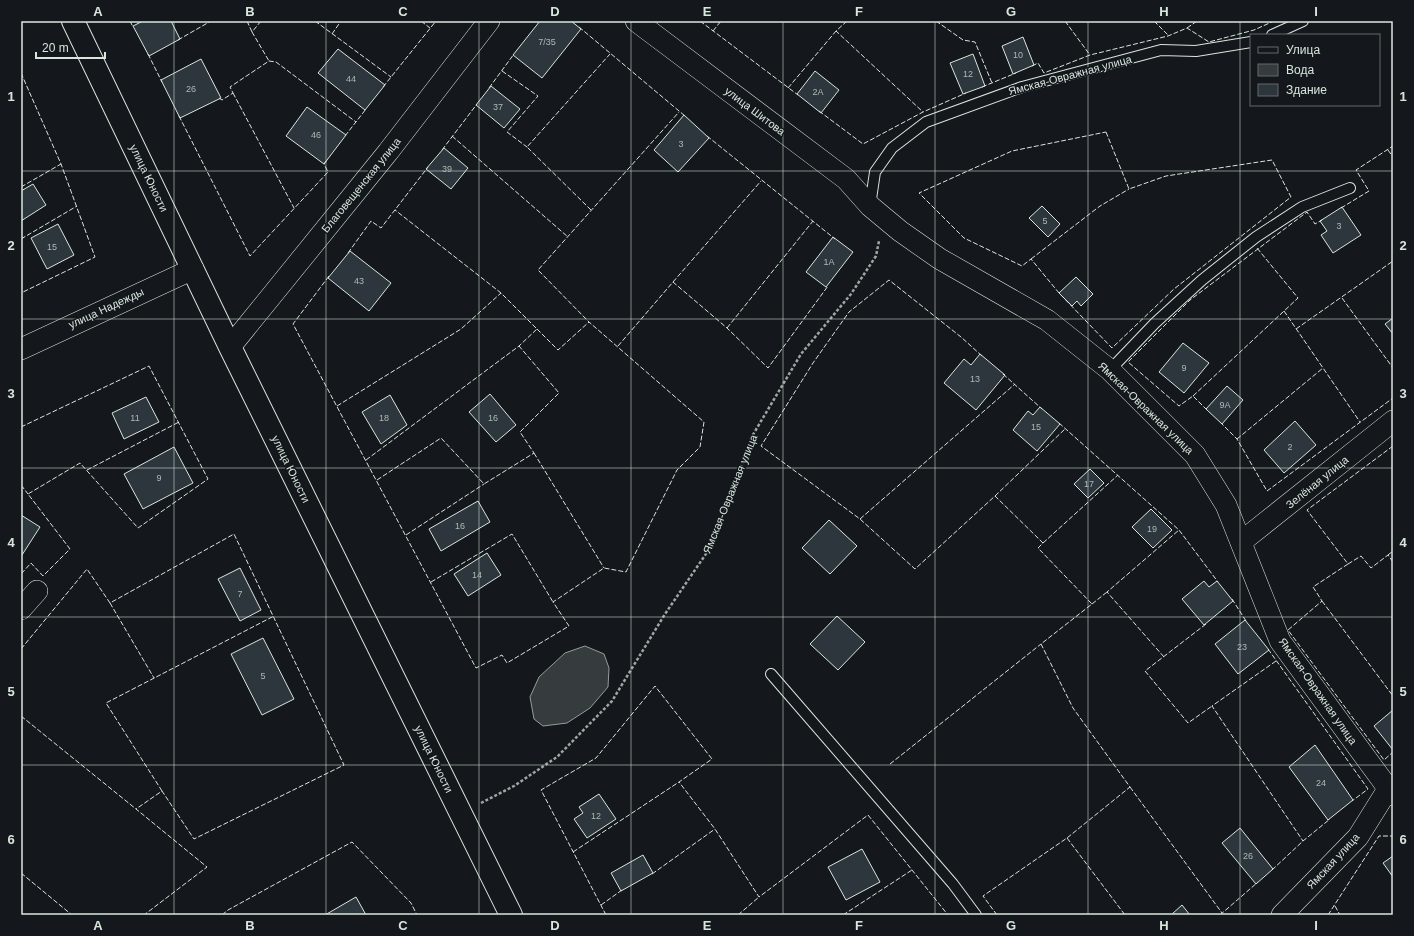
<svg xmlns="http://www.w3.org/2000/svg" width="1414" height="936" font-family="Arial,sans-serif">
  <style>
    .water { fill: #363b3e; stroke: #939e99 }
    .building { fill: #2c363c; stroke: #d8e6dc }
    .lines { fill: none; stroke-linecap: round; stroke-linejoin: round }
    .lane-casing { stroke: #d8e6dc; stroke-width: 12 }
    .street-casing { stroke: #d8e6dc; stroke-width: 22 }
    .secondary-casing { stroke: #d8e6dc; stroke-width: 24 }
    .path { stroke: #9da8a2; stroke-width: 2.5; stroke-dasharray: 3 2; stroke-linecap: butt }
    .lane { stroke: #14181c; stroke-width: 10 }
    .street { stroke: #14181c; stroke-width: 21 }
    .secondary { stroke: #14181c; stroke-width: 22 }
    .fence { stroke: #d8e6dc; stroke-width: 1; stroke-dasharray: 5 2; stroke-linecap: butt }
    .grid { fill: none; stroke: #d8e6dc; stroke-width: 1; stroke-opacity: 0.55 }
    .labels { text-anchor: middle; dominant-baseline: central; stroke-width: 3; stroke-linejoin: round; paint-order: stroke }
    .number-label { font-size: 9px; fill: #adbab4 }
    .street-label { font-size: 11px; fill: #d8e6dc; stroke: #14181c }
    .neatline { fill: none; stroke: #d8e6dc; stroke-width: 1.5 }
    .grid-label { font-size: 13px; text-anchor: middle; font-weight: bold; fill: #d8e6dc }
  </style>
  <rect width="100%" height="100%" fill="#14181c"/>
  <!-- water -->
  <path class="water" d="M585 646 604 654 609 668 608 687 590 708 567 723 543 726 534 719 530 697 539 677 565 653Z"/>
  <!-- building -->
  <g class="building">
    <path d="M143 21H171L180 39 149 56 133 26Z"/>
    <path d="M540 21H571L581 29 542 78 513 55Z"/>
    <path d="M1023 37 1034 65 1013 74 1002 46Z"/>
    <path d="M338 49 385 85 365 110 318 73Z"/>
    <path d="M973 54 985 86 963 94 950 63Z"/>
    <path d="M201 59 221 98 180 118 161 80Z"/>
    <path d="M815 71 839 90 821 113 797 94Z"/>
    <path d="M491 86 520 109 504 128 476 105Z"/>
    <path d="M307 107 346 135 324 164 286 136Z"/>
    <path d="M684 115 709 138 678 172 654 150Z"/>
    <path d="M444 148 468 168 451 189 426 169Z"/>
    <path d="M33 184 46 205 21 221V191Z"/>
    <path d="M1042 206 1060 224 1048 237 1029 218Z"/>
    <path d="M1342 207 1361 235 1333 253 1321 235 1327 231 1320 221Z"/>
    <path d="M58 224 74 255 47 269 31 238Z"/>
    <path d="M833 237 853 252 826 287 806 272Z"/>
    <path d="M350 251 391 283 369 311 328 278Z"/>
    <path d="M1076 277 1093 294 1081 306 1077 301 1072 306 1059 293Z"/>
    <path d="M1393 318V334L1385 324Z"/>
    <path d="M1183 343 1209 363 1184 393 1159 372Z"/>
    <path d="M980 354 1005 375 976 410 944 383 964 359 971 365Z"/>
    <path d="M1227 386 1243 400 1222 424 1206 409Z"/>
    <path d="M490 394 516 425 496 442 469 412Z"/>
    <path d="M390 395 407 425 381 444 362 412Z"/>
    <path d="M146 397 159 422 124 439 112 413Z"/>
    <path d="M1040 407 1060 424 1037 451 1013 430 1028 411 1033 415Z"/>
    <path d="M1295 421 1316 445 1284 473 1264 450Z"/>
    <path d="M174 447 193 483 143 509 124 474Z"/>
    <path d="M1090 469 1104 483 1088 498 1074 484Z"/>
    <path d="M478 501 490 522 441 551 429 529Z"/>
    <path d="M1151 509 1172 530 1153 548 1132 527Z"/>
    <path d="M21 515 40 527 22 555 21 554Z"/>
    <path d="M829 520 857 546 830 574 802 548Z"/>
    <path d="M487 553 501 575 468 596 454 574Z"/>
    <path d="M240 568 261 610 240 621 218 579Z"/>
    <path d="M1204 581 1209 587 1217 581 1233 601 1204 625 1182 599Z"/>
    <path d="M837 616 865 642 838 670 810 644Z"/>
    <path d="M1245 620 1269 650 1238 674 1215 644Z"/>
    <path d="M263 638 294 699 262 715 231 654Z"/>
    <path d="M1393 710V750L1374 726Z"/>
    <path d="M1315 745 1353 800 1328 820 1289 767Z"/>
    <path d="M599 794 616 819 587 838 574 819 583 813 579 807Z"/>
    <path d="M1240 828 1273 869 1256 884 1222 843Z"/>
    <path d="M862 849 880 882 846 900 828 867Z"/>
    <path d="M643 855 653 873 621 891 611 873Z"/>
    <path d="M1393 856V877L1383 863Z"/>
    <path d="M356 897 366 915H325Z"/>
    <path d="M1182 905 1190 915H1171Z"/>
  </g>
  <g class="lines">
    <defs>
      <g id="lane">
        <path d="M1272 35 1303 21"/>
        <path d="M870 206 875 172 892 148 926 122 1022 87 1161 50 1196 51 1251 42"/>
        <path d="M1110 370 1155 323 1202 280 1256 237 1302 207 1350 188"/>
        <path d="M771 674 953 884 976 915"/>
      </g>
      <g id="street">
        <path d="M636 21 846 179 870 206 900 231 940 259 1047 320 1110 370 1195 455 1226 505 1280 641 1393 795"/>
        <path d="M230 347 388 152 489 21"/>
        <path d="M21 349 193 269"/>
        <path d="M1241 542 1393 421"/>
        <path d="M21 609 37 591"/>
        <path d="M1282 915 1358 837 1388 789 1393 785"/>
      </g>
      <path id="secondary" d="M73 21 230 347 511 915"/>
    </defs>
    <!-- lane casing -->
    <use href="#lane" class="lane-casing"/>
    <!-- street casing -->
    <use href="#street" class="street-casing"/>
    <!-- secondary casing -->
    <use href="#secondary" class="secondary-casing"/>
    <!-- path -->
    <path class="path" d="M481 803 514 786 557 757 612 701 665 614 710 548 734 487 751 438 801 354 851 294 876 256 879 241"/>
    <!-- lane -->
    <use href="#lane" class="lane"/>
    <!-- street -->
    <use href="#street" class="street"/>
    <!-- secondary -->
    <use href="#secondary" class="secondary"/>
    <!-- fence -->
    <g class="fence">
      <path d="M130 21 133 27"/>
      <path d="M247 21 252 32"/>
      <path d="M261 21 252 32 269 61"/>
      <path d="M315 21 391 77"/>
      <path d="M421 21 430 28"/>
      <path d="M700 21 798 95"/>
      <path d="M847 21 836 31 923 112"/>
      <path d="M936 21 963 40 975 42 992 83"/>
      <path d="M1065 21 1090 55"/>
      <path d="M1154 21 1168 35"/>
      <path d="M579 27 685 116"/>
      <path d="M1187 28 1197 21"/>
      <path d="M713 31 721 21"/>
      <path d="M332 34 341 21"/>
      <path d="M178 40 211 21"/>
      <path d="M148 54 162 82"/>
      <path d="M1032 66 1038 63 1044 73 1090 55 1168 36 1187 28 1209 42 1254 30 1274 21"/>
      <path d="M502 71 538 96 507 132 527 147"/>
      <path d="M21 73 61 164 95 257 21 293"/>
      <path d="M383 87 436 21"/>
      <path d="M982 87 1016 73"/>
      <path d="M489 88 514 54"/>
      <path d="M788 88 836 31"/>
      <path d="M233 93 294 208"/>
      <path d="M219 98 222 100 233 93 230 87 269 61 276 62 356 122"/>
      <path d="M819 111 863 144 923 112 966 93"/>
      <path d="M179 116 250 256 328 172 324 164 326 161"/>
      <path d="M1106 132 1129 189 1166 176 1272 160 1291 197 1174 289 1112 348 1059 293 1031 259 1022 266 964 238 919 193 1012 151Z"/>
      <path d="M345 136 366 109"/>
      <path d="M452 136 568 237"/>
      <path d="M707 136 835 239"/>
      <path d="M442 150 477 104"/>
      <path d="M1388 150 1393 157"/>
      <path d="M21 187 61 164"/>
      <path d="M1341 208 1369 191 1356 170 1393 146"/>
      <path d="M591 210 527 147 610 54"/>
      <path d="M21 239 77 206"/>
      <path d="M348 253 371 221 381 228 428 167"/>
      <path d="M1031 259 1100 206 1129 189"/>
      <path d="M329 276 293 324 476 668 502 655 507 663 569 626 553 602 604 568 626 572 677 470 700 447 704 422 589 322 538 270 679 112"/>
      <path d="M673 282 761 181"/>
      <path d="M1342 298 1393 368"/>
      <path d="M1284 311 1360 422"/>
      <path d="M727 328 813 221"/>
      <path d="M537 329 558 350 589 322"/>
      <path d="M1296 329 1393 261"/>
      <path d="M618 346 673 282 727 328 768 368 828 286"/>
      <path d="M982 356 961 337 889 280 849 312 813 363 761 446 860 519 915 569 995 496 1043 543 1038 548 1092 604 1041 644 1073 708 1130 787 1067 838 983 896 997 915"/>
      <path d="M1003 374 1042 409"/>
      <path d="M1193 396 1298 298 1257 248"/>
      <path d="M337 406 461 329 501 293"/>
      <path d="M1207 410 1193 396 1179 406 1128 362 1190 300 1307 212 1315 224 1322 220"/>
      <path d="M1220 422 1237 439 1267 491 1393 398"/>
      <path d="M1059 423 1179 530 1218 582"/>
      <path d="M21 427 149 366 208 479 138 528 80 463 28 494 70 549 43 576 31 563 21 574"/>
      <path d="M1237 439 1323 368"/>
      <path d="M1393 446 1307 510 1348 564 1313 587 1322 601 1288 630 1384 760 1393 752"/>
      <path d="M534 453 604 568"/>
      <path d="M366 460 519 346 537 329 501 293 395 210"/>
      <path d="M87 470 179 422"/>
      <path d="M377 480 441 438 484 484 534 453 520 432 559 393 519 346"/>
      <path d="M21 485 28 494"/>
      <path d="M995 496 1065 429"/>
      <path d="M860 519 1015 384"/>
      <path d="M406 535 484 484"/>
      <path d="M1043 543 1118 475"/>
      <path d="M1388 555 1393 551"/>
      <path d="M1348 564 1361 556 1371 568 1388 555 1393 562"/>
      <path d="M431 582 512 534 553 602"/>
      <path d="M1232 599 1246 621"/>
      <path d="M1322 601 1393 696"/>
      <path d="M110 603 154 678"/>
      <path d="M1092 604 1107 592"/>
      <path d="M1206 624 1145 671 1188 723 1212 706"/>
      <path d="M21 649 87 569 110 603 234 534 344 765 194 839 162 791 136 809 207 867 144 915"/>
      <path d="M1268 649 1368 789 1352 801"/>
      <path d="M1164 657 1107 592 1179 530"/>
      <path d="M1276 661 1212 706 1303 841"/>
      <path d="M21 716 136 809"/>
      <path d="M890 764 1041 644"/>
      <path d="M1130 787 1222 913"/>
      <path d="M162 791 106 703 274 616"/>
      <path d="M1067 838 1125 915"/>
      <path d="M573 852 679 782"/>
      <path d="M1272 870 1303 841 1330 819"/>
      <path d="M21 873 72 915"/>
      <path d="M652 874 715 829"/>
      <path d="M601 905 622 890"/>
      <path d="M1335 906 1340 915"/>
      <path d="M222 915 228 910 352 842 411 903 417 915"/>
      <path d="M606 915 541 790 596 758 655 686 712 759 679 782 715 829 759 897 868 815 948 915"/>
      <path d="M738 915 759 897"/>
      <path d="M843 915 912 870"/>
      <path d="M1220 915 1258 882"/>
      <path d="M1328 915 1379 836H1393"/>
    </g>
  </g>
  <!-- grid -->
  <path class="grid" d="M174 21V915M326 21V915M479 21V915M631 21V915M783 21V915M935 21V915M1088 21V915M1240 21V915M21 171H1393M21 319H1393M21 468H1393M21 617H1393M21 765H1393"/>
  <g class="labels">
    <!-- number labels -->
    <g class="number-label">
      <text x="547" y="42">7/35</text>
      <text x="1018" y="55">10</text>
      <text x="968" y="74">12</text>
      <text x="351" y="79">44</text>
      <text x="191" y="89">26</text>
      <text x="818" y="92">2А</text>
      <text x="498" y="107">37</text>
      <text x="316" y="135">46</text>
      <text x="681" y="144">3</text>
      <text x="447" y="169">39</text>
      <text x="1045" y="221">5</text>
      <text x="1339" y="226">3</text>
      <text x="52" y="247">15</text>
      <text x="829" y="262">1А</text>
      <text x="359" y="281">43</text>
      <text x="1184" y="368">9</text>
      <text x="975" y="379">13</text>
      <text x="1225" y="405">9А</text>
      <text x="135" y="418">11</text>
      <text x="384" y="418">18</text>
      <text x="493" y="418">16</text>
      <text x="1036" y="427">15</text>
      <text x="1290" y="447">2</text>
      <text x="159" y="478">9</text>
      <text x="1089" y="484">17</text>
      <text x="460" y="526">16</text>
      <text x="1152" y="529">19</text>
      <text x="477" y="575">14</text>
      <text x="240" y="594">7</text>
      <text x="1242" y="647">23</text>
      <text x="263" y="676">5</text>
      <text x="1321" y="783">24</text>
      <text x="596" y="816">12</text>
      <text x="1248" y="856">26</text>
    </g>
    <!-- street labels -->
    <g class="street-label">
      <text transform="translate(1070 75) rotate(-15)">Ямская-Овражная улица</text>
      <text transform="translate(755 111) rotate(37)">улица Шитова</text>
      <text transform="translate(149 178) rotate(64)">улица Юности</text>
      <text transform="translate(361 185) rotate(-51)">Благовещенская улица</text>
      <text transform="translate(106 308) rotate(-25)">улица Надежды</text>
      <text transform="translate(1146 408) rotate(44)">Ямская-Овражная улица</text>
      <text transform="translate(291 469) rotate(64)">улица Юности</text>
      <text transform="translate(1317 482) rotate(-39)">Зелёная улица</text>
      <text transform="translate(730 494) rotate(-68)">Ямская-Овражная улица</text>
      <text transform="translate(1318 691) rotate(55)">Ямская-Овражная улица</text>
      <text transform="translate(434 759) rotate(64)">улица Юности</text>
      <text transform="translate(1333 861) rotate(-47)">Ямская улица</text>
    </g>
  </g>
  <!-- border -->
  <rect width="1414" height="936" fill="none" stroke="#14181c" stroke-width="44"/>
  <!-- legend -->
  <rect x="1250" y="34" width="130" height="72" fill="#14181c" stroke="#626a69"/>
  <rect x="1258" y="47" width="20" height="6" fill="#14181c" stroke="#626a69"/>
  <text x="1286" y="54" font-size="12" fill="#d8e6dc">Улица</text>
  <rect x="1258" y="64" width="20" height="12" fill="#363b3e" stroke="#626a69"/>
  <text x="1286" y="74" font-size="12" fill="#d8e6dc">Вода</text>
  <rect x="1258" y="84" width="20" height="12" fill="#2c363c" stroke="#626a69"/>
  <text x="1286" y="94" font-size="12" fill="#d8e6dc">Здание</text>
  <!-- scale -->
  <path d="M36 52v6h69v-6" fill="none" stroke="#d8e6dc" stroke-width="2"/>
  <text x="42" y="52" font-size="12" fill="#d8e6dc" stroke="#14181c" stroke-width="3" paint-order="stroke">20 m</text>
  <rect x="22" y="22" width="1370" height="892" class="neatline"/>
  <g class="grid-label">
    <text x="98" y="16">A</text>
    <text x="250" y="16">B</text>
    <text x="403" y="16">C</text>
    <text x="555" y="16">D</text>
    <text x="707" y="16">E</text>
    <text x="859" y="16">F</text>
    <text x="1011" y="16">G</text>
    <text x="1164" y="16">H</text>
    <text x="1316" y="16">I</text>
    <text x="11" y="101">1</text>
    <text x="1403" y="101">1</text>
    <text x="11" y="250">2</text>
    <text x="1403" y="250">2</text>
    <text x="11" y="398">3</text>
    <text x="1403" y="398">3</text>
    <text x="11" y="547">4</text>
    <text x="1403" y="547">4</text>
    <text x="11" y="696">5</text>
    <text x="1403" y="696">5</text>
    <text x="11" y="844">6</text>
    <text x="1403" y="844">6</text>
    <text x="98" y="930">A</text>
    <text x="250" y="930">B</text>
    <text x="403" y="930">C</text>
    <text x="555" y="930">D</text>
    <text x="707" y="930">E</text>
    <text x="859" y="930">F</text>
    <text x="1011" y="930">G</text>
    <text x="1164" y="930">H</text>
    <text x="1316" y="930">I</text>
  </g>
</svg>
